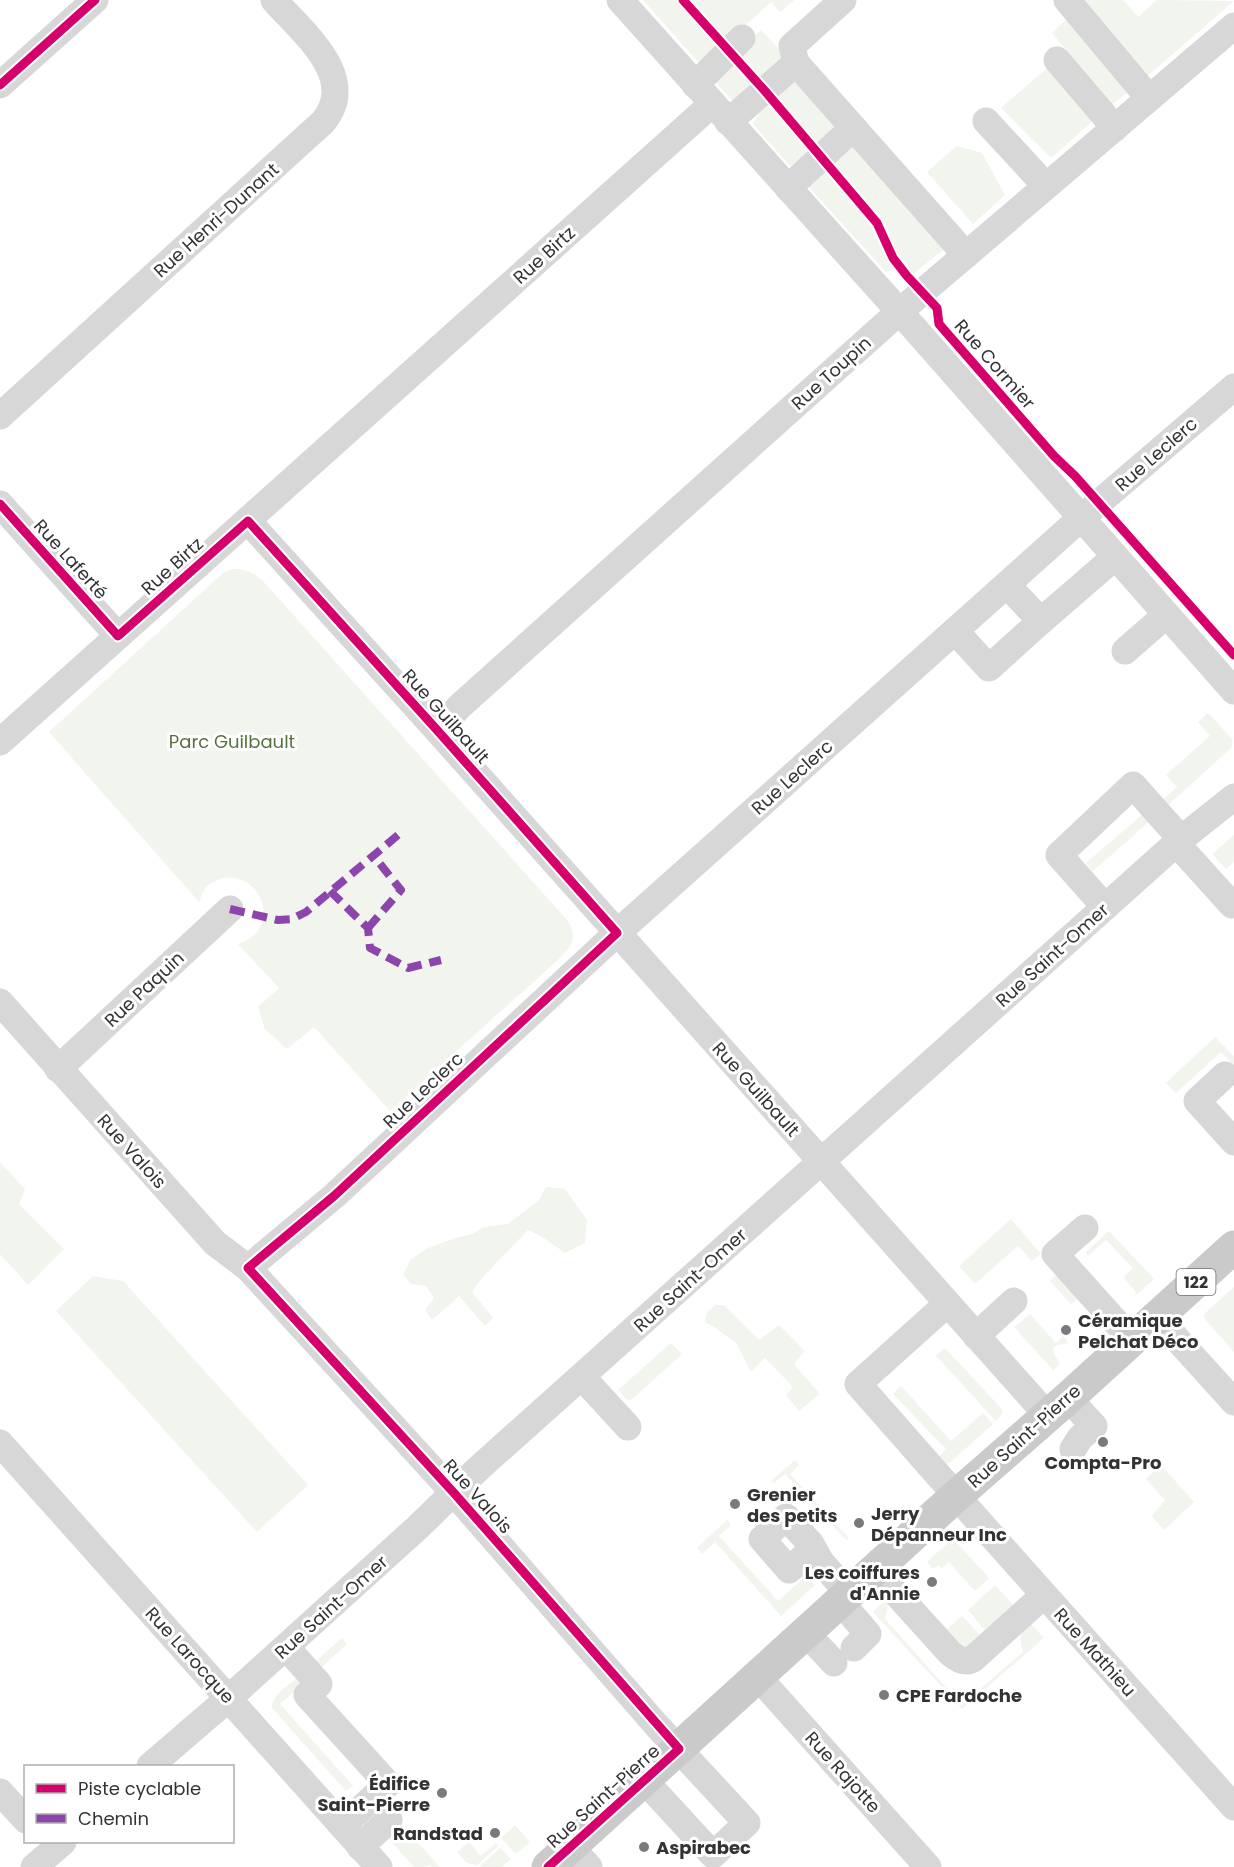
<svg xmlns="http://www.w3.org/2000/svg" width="1234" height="1867" font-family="Poppins,sans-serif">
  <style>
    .green { fill: #f1f5ed }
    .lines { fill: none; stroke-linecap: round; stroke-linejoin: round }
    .minor { stroke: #d7d7d7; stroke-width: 27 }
    .major { stroke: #cacaca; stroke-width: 33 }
    .quiet { stroke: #8e44ad; stroke-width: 8; stroke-dasharray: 15 8; stroke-linecap: butt }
    .cycleway-casing { stroke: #fff; stroke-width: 13 }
    .cycleway { stroke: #d6006c; stroke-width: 9 }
    .poi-dot { fill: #7a7a7a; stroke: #fff; stroke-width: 2 }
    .labels { text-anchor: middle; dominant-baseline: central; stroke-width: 6; stroke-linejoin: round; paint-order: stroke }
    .shield { fill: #fff; stroke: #707070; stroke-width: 1.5 }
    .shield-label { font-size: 16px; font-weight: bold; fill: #333 }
    .street-label { font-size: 18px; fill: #333; stroke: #fff }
    .park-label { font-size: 18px; fill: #56703f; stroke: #fff }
    .poi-label { font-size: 18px; font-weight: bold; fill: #333; stroke: #fff; text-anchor: start }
  </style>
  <rect width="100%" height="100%" fill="#fff"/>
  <!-- green -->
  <g class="green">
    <path d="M643 0H678L720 46 700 64Z"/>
    <path d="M688 0H794L780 12 771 2 726 43Z"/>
    <path d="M1085 0H1123L1138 17 1157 0 1234 1 1145 78Z"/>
    <path d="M1066 20 1129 91 1112 105 1052 33Z"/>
    <path d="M761 30 788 59 763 80 737 52Z"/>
    <path d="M730 59 756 86 734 102 712 78Z"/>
    <path d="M1047 68 1094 120 1051 158 1001 108Z"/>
    <path d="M797 80 837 126 818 144 776 97 790 84Z"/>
    <path d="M770 103 811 150 803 158 790 166 753 124 760 112Z"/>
    <path d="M853 144 948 246 912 275C893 262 893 238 880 220 865 200 848 181 832 162Z"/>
    <path d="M957 146 982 153 1005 195 973 224 927 172Z"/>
    <path d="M824 168C840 187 859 206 873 226 882 239 886 255 894 269L886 272 806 184Z"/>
    <path d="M232 569C245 569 252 572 262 580L568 921C578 938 572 945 560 958L390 1111 314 1027 287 1049 265 1029 258 1007 279 988 238 944C286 929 259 867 220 879 214 881 208 884 205 889 202 893 201 898 199 902L49 732 223 573Z"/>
    <path d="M1208 713 1233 740 1231 748 1167 806 1162 801 1177 787 1166 775 1210 736 1198 722Z"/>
    <path d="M1143 814 1150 821 1093 871 1086 863Z"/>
    <path d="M1234 835V862L1226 869 1212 854Z"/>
    <path d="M1215 1037 1234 1056V1066L1221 1052 1176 1093 1166 1083Z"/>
    <path d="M0 1162 25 1189 19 1204 64 1249 28 1285 0 1254Z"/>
    <path d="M546 1187 565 1189 587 1220 585 1243 565 1253 541 1236 528 1230 482 1278 472 1292 493 1318 485 1326 459 1296 432 1320 425 1310 434 1298 426 1286 411 1284 403 1275 410 1260 426 1249 452 1239 472 1234 484 1227 508 1224 539 1200Z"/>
    <path d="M1011 1219 1041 1254 1032 1261 1018 1246 975 1284 959 1266Z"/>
    <path d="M1109 1231 1154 1279 1136 1295 1135 1294 1136 1292 1124 1278 1133 1268 1106 1240 1088 1256 1086 1252Z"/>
    <path d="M1063 1269 1079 1298 1071 1304 1050 1281Z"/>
    <path d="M93 1276 123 1281 308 1485 257 1532 56 1311Z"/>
    <path d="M1234 1287V1352L1205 1319 1204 1314Z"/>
    <path d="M715 1305H724L759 1340 779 1325 805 1351 794 1364 820 1394 799 1411 786 1395 793 1387 765 1358 751 1372 737 1344 717 1329 705 1322 707 1312Z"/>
    <path d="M1030 1314 1056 1343 1063 1336 1069 1343 1054 1346 1053 1352 1060 1364 1053 1370 1014 1327Z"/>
    <path d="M671 1343 682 1354 631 1400 626 1399 618 1390Z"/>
    <path d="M945 1348 1001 1408 1003 1412 996 1421 936 1356Z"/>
    <path d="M901 1386 951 1441 983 1413 993 1424 948 1464 944 1465 940 1461V1456L946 1449 893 1394Z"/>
    <path d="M795 1460 799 1465 790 1474 849 1538 846 1540 785 1474 774 1483 771 1481Z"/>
    <path d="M1161 1465 1194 1502 1164 1530 1152 1516 1165 1500 1146 1479Z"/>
    <path d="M727 1520 731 1525 719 1536 778 1601 806 1576 815 1585 781 1616 715 1542 702 1554 697 1548Z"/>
    <path d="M950 1541 956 1542 989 1578 975 1591 949 1562 942 1568 938 1565 933 1569 927 1562Z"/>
    <path d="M995 1585 1016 1608 988 1634 968 1610Z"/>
    <path d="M886 1599 888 1604 885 1619 962 1705 1023 1652C1019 1638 1020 1633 1029 1622L1044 1638 962 1709 873 1612Z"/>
    <path d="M962 1616 983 1638 963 1651 944 1632Z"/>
    <path d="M342 1638 347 1644 321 1668 316 1661Z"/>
    <path d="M297 1678 302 1685 280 1704 353 1786 346 1791 272 1708C271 1695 288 1686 297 1678Z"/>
    <path d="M515 1825 530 1842 516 1854 501 1838Z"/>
    <path d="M402 1826 440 1867H432L429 1865 425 1867H414L388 1838Z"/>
    <path d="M469 1842 481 1856 496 1843 498 1846 477 1865 467 1863 457 1852Z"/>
    <path d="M500 1848 511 1859 502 1867H479Z"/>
  </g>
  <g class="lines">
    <!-- minor -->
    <g class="minor">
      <path d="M620 0 915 329 1234 691"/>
      <path d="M843 0 792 46 796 63 966 255"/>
      <path d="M1067 0 1149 98"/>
      <path d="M1057 60 1115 128"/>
      <path d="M0 85 95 0"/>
      <path d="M695 85 742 38"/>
      <path d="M986 121 1046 186"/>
      <path d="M728 122 796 63"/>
      <path d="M788 188 853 128"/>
      <path d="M0 416 323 122C360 77 302 32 274 0"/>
      <path d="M0 504 118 636"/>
      <path d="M248 521 437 730 1048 1416"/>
      <path d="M1007 585 1041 621 1115 557"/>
      <path d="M955 631 989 668 1041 621"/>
      <path d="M1125 651 1166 615"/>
      <path d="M437 730 460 706 899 312 1234 26"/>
      <path d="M0 742 712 104"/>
      <path d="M1176 843 1232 905 1234 903"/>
      <path d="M1105 907 1059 855 1133 785 1181 839"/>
      <path d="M0 1002 215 1243 248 1268 454 1493 658 1727 747 1823 713 1855 644 1780"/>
      <path d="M58 1069 230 909"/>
      <path d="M1225 1075 1197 1101 1234 1142"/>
      <path d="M1085 1228 1055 1254 1132 1340"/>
      <path d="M248 1268 334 1196 617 933 1081 518 1234 387"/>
      <path d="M947 1304 858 1384 975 1517 1234 1807"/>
      <path d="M1157 1317 1234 1402"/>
      <path d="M976 1336 1014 1301"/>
      <path d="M582 1377 628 1427"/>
      <path d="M1068 1398 1094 1426 1080 1438 1073 1449"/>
      <path d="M0 1443 379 1867"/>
      <path d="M813 1549 789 1570 762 1539 786 1517 811 1544 821 1562 849 1594"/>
      <path d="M875 1570 950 1653C957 1659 965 1664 973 1659L1044 1595"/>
      <path d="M840 1601 868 1634 854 1648"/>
      <path d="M806 1633 834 1663"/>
      <path d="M286 1647 319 1684 307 1695 388 1784 342 1826"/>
      <path d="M758 1677 928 1867"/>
      <path d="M150 1766 229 1698 417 1528 479 1468 1181 839 1234 797"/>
      <path d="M0 1792 26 1820"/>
      <path d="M360 1847 389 1820"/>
      <path d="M571 1847 589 1867"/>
      <path d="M34 1867 63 1842"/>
    </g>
    <!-- major -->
    <path class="major" d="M548 1867 956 1496 1068 1398 1234 1247"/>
    <!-- quiet -->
    <g class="quiet">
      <path d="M330 891 368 928 370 948 408 968 441 960"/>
      <path d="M230 909 278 920 292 919 306 912 398 835"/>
      <path d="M368 928 401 890 373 855"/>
    </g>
    <defs>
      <g id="cycleway">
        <path d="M683 0 765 91 877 223 893 258 907 276 937 308 939 324 1054 456 1075 476 1234 655"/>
        <path d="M0 85 95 0"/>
        <path d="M0 504 118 636 248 521 437 730 617 933 334 1196 248 1268 454 1493 679 1749 548 1867"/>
      </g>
    </defs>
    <!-- cycleway casing -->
    <use href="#cycleway" class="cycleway-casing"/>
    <!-- cycleway -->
    <use href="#cycleway" class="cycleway"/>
  </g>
  <!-- markers -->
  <g class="poi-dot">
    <circle cx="1066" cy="1330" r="6"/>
    <circle cx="1103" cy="1442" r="6"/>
    <circle cx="735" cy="1504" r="6"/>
    <circle cx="859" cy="1523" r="6"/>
    <circle cx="932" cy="1582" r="6"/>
    <circle cx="884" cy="1695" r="6"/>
    <circle cx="442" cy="1793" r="6"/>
    <circle cx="495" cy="1833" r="6"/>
    <circle cx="644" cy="1847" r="6"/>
  </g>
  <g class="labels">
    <!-- shield labels -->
    <rect class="shield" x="1176.5" y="1269" width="39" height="26" rx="4.5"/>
    <g class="shield-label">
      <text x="1196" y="1282">122</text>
    </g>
    <!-- street labels -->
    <g class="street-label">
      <text transform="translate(216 220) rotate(-42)">Rue Henri-Dunant</text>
      <text transform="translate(544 255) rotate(-42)">Rue Birtz</text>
      <text transform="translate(995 364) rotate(49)">Rue Cormier</text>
      <text transform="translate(831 373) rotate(-42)">Rue Toupin</text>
      <text transform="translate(1156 454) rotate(-41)">Rue Leclerc</text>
      <text transform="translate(71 559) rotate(48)">Rue Laferté</text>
      <text transform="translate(172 566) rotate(-42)">Rue Birtz</text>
      <text transform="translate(446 716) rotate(48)">Rue Guilbault</text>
      <text transform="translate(792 777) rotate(-42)">Rue Leclerc</text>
      <text transform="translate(1052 955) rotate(-42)">Rue Saint-Omer</text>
      <text transform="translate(144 989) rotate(-43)">Rue Paquin</text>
      <text transform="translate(756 1089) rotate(48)">Rue Guilbault</text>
      <text transform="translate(423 1090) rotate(-43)">Rue Leclerc</text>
      <text transform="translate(132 1151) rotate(48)">Rue Valois</text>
      <text transform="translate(690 1280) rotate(-42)">Rue Saint-Omer</text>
      <text transform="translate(1024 1436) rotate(-42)">Rue Saint-Pierre</text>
      <text transform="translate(478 1496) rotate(48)">Rue Valois</text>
      <text transform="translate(331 1607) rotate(-42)">Rue Saint-Omer</text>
      <text transform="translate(1095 1652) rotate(48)">Rue Mathieu</text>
      <text transform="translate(190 1655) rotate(48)">Rue Larocque</text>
      <text transform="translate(843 1772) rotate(48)">Rue Rajotte</text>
      <text transform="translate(603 1796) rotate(-42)">Rue Saint-Pierre</text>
    </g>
    <!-- park labels -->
    <g class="park-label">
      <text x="232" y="741">Parc Guilbault</text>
    </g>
    <!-- poi labels -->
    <g class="poi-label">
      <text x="1078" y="1320">Céramique<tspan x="1078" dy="21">Pelchat Déco</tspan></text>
      <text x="1103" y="1462" text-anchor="middle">Compta-Pro</text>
      <text x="747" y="1494">Grenier<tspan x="747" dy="21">des petits</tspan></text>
      <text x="871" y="1513">Jerry<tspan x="871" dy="21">Dépanneur Inc</tspan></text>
      <text x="920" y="1572" text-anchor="end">Les coiffures<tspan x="920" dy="21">d'Annie</tspan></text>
      <text x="896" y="1695">CPE Fardoche</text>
      <text x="430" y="1783" text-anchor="end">Édifice<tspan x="430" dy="21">Saint-Pierre</tspan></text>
      <text x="483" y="1833" text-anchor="end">Randstad</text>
      <text x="656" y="1847">Aspirabec</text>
    </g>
  </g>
  <!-- legend -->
  <rect x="24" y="1765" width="210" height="78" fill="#ffffff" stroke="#adadad" stroke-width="1.5"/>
  <rect x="36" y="1784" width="30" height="9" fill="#d6006c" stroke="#adadad" stroke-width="1.5"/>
  <text x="78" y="1795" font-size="18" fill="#333333">Piste cyclable</text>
  <rect x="36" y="1814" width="30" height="9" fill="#8e44ad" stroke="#adadad" stroke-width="1.5"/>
  <text x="78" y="1825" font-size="18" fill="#333333">Chemin</text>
</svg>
